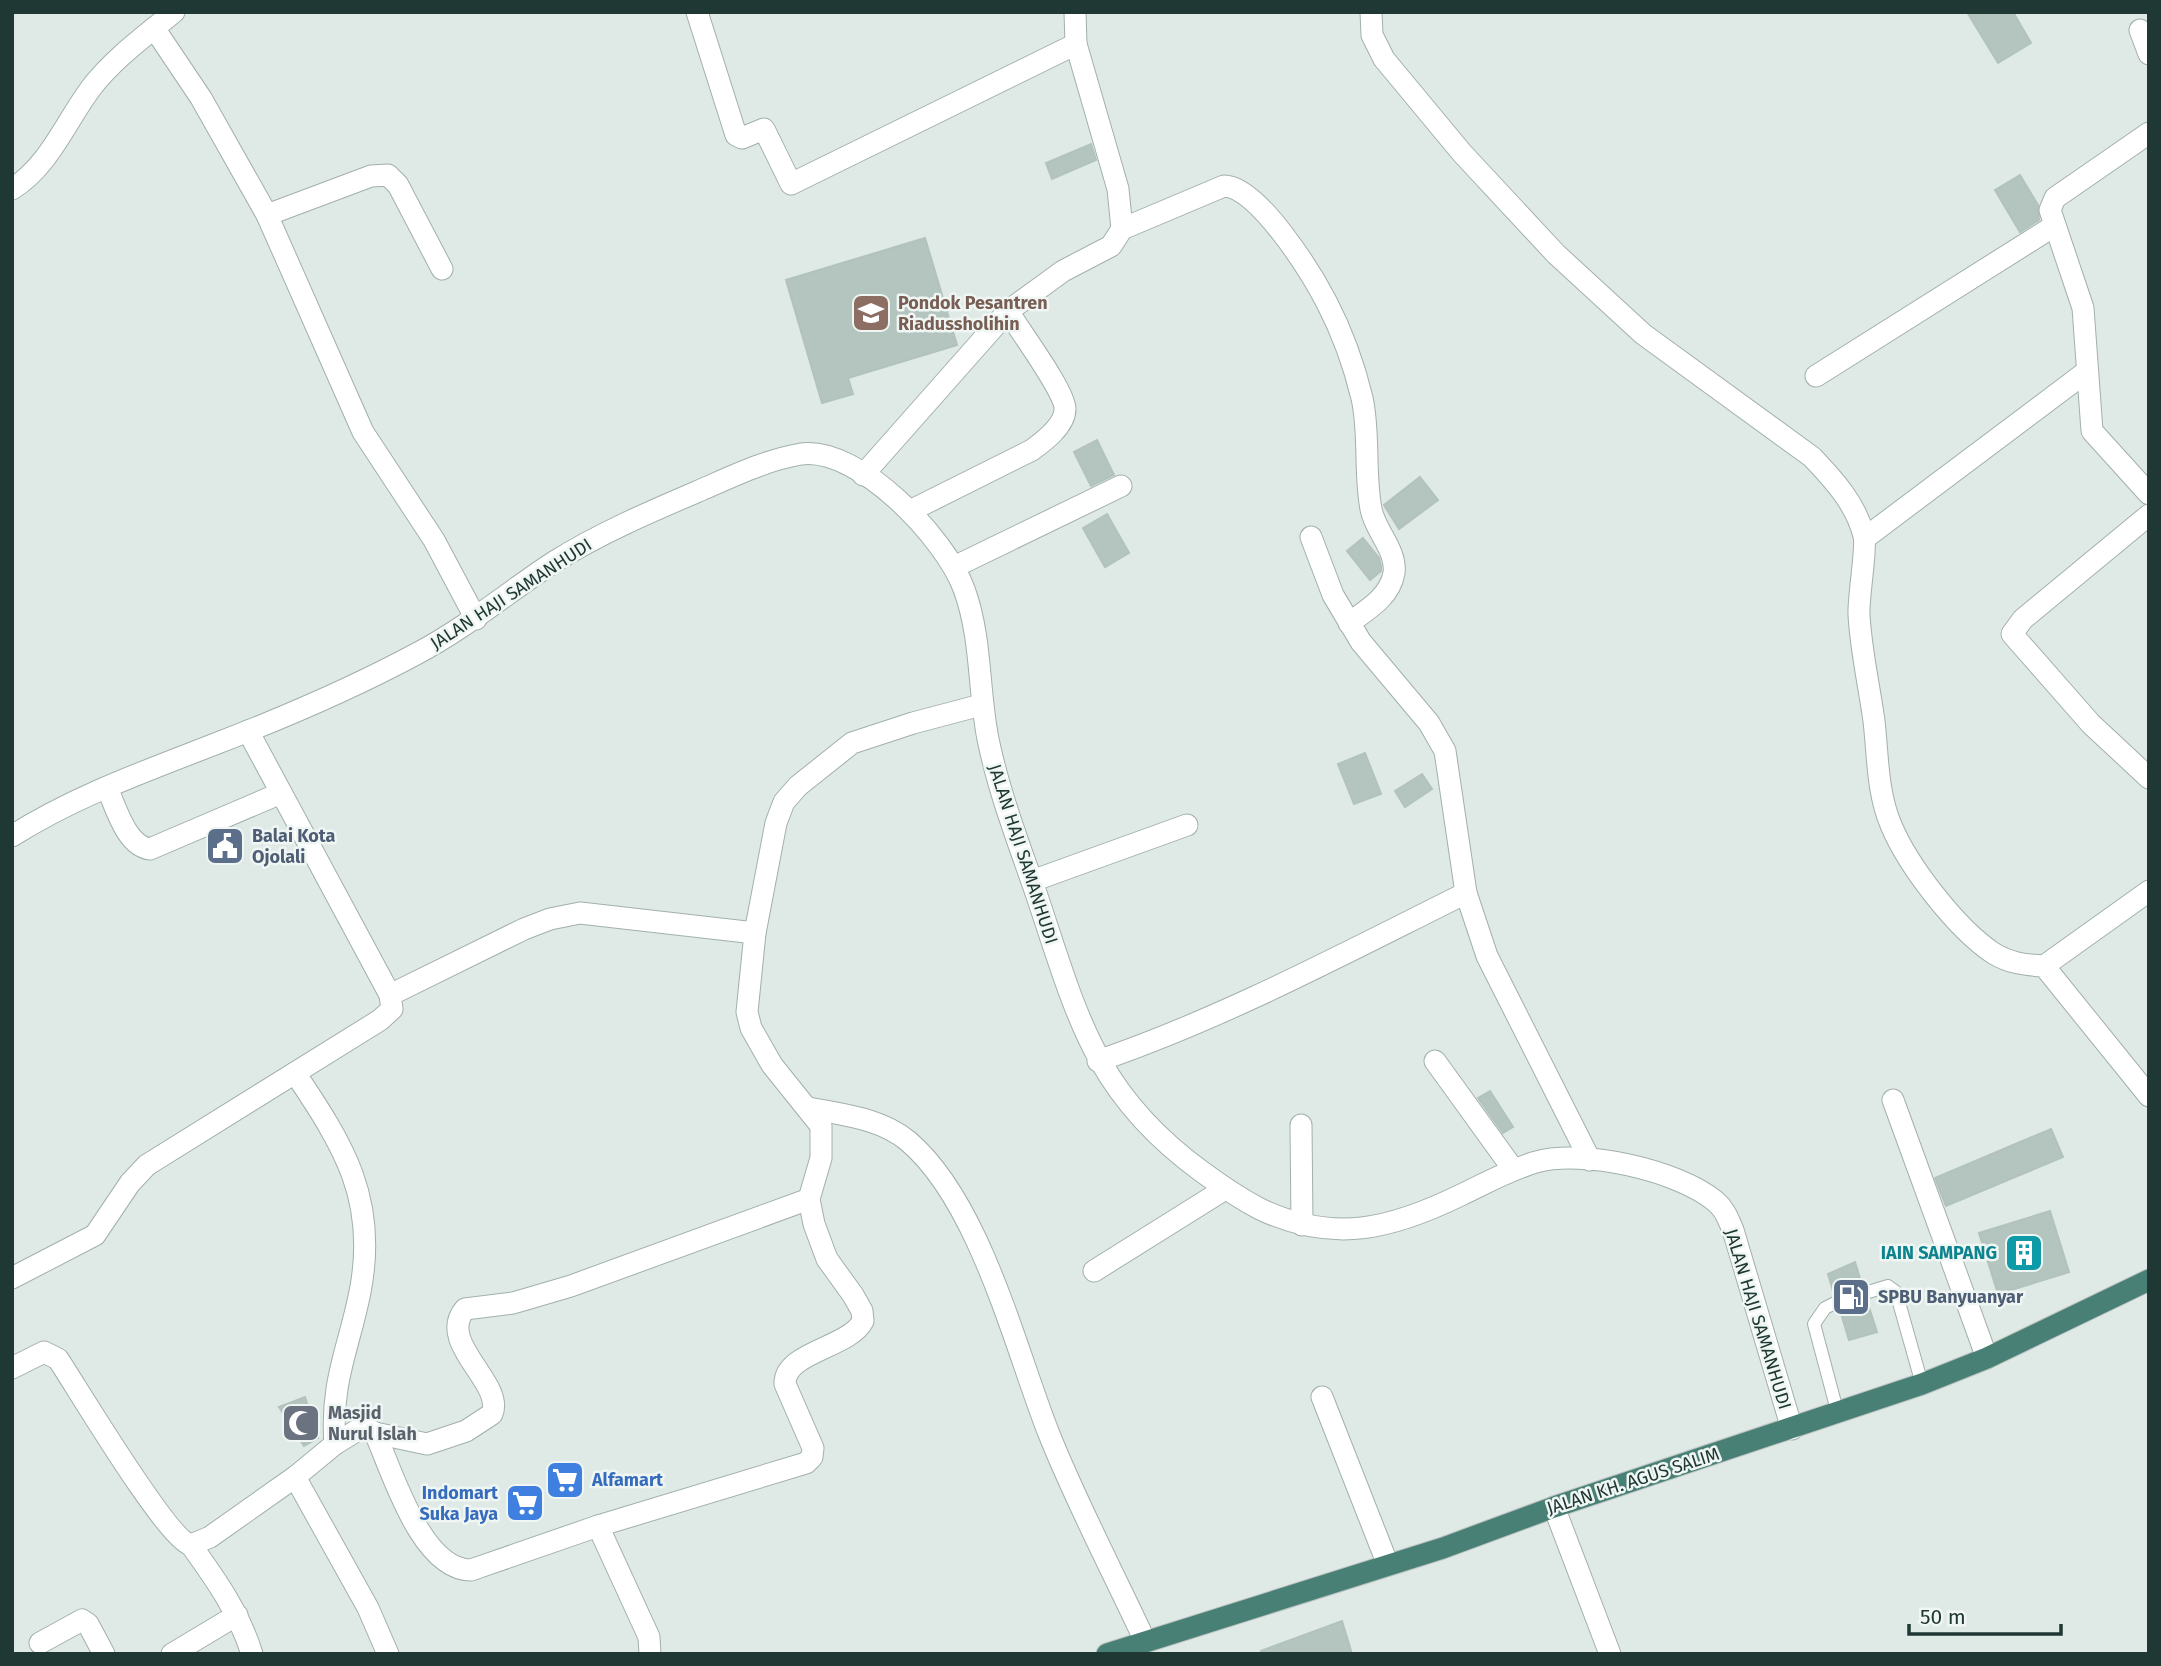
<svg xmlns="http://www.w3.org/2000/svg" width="2161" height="1666" font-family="'Fira Sans',sans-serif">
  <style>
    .building { fill: #b4c4be; stroke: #b1c3bc; stroke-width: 2 }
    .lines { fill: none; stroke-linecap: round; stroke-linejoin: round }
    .service-casing { stroke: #a2b0ac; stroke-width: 14 }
    .minor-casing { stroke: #a2b0ac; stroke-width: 23 }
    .tertiary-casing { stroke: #a2b0ac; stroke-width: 23 }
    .trunk-casing { stroke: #bcc3c2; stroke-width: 23 }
    .service { stroke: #fff; stroke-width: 12 }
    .minor { stroke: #fff; stroke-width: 21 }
    .tertiary { stroke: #fff; stroke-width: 21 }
    .trunk { stroke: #498076; stroke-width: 21 }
    .labels { text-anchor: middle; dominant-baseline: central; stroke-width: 5; stroke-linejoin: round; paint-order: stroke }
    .education-label { font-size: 18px; font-weight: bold; fill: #785e54; stroke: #eff6f3; text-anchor: start }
    .street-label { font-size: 18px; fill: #203833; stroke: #eff6f3 }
    .service-label { font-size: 18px; font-weight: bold; fill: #4e5e75; stroke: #eff6f3; text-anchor: start }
    .culture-label { font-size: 18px; font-weight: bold; fill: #0d838f; stroke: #eff6f3; text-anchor: end }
    .worship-label { font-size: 18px; font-weight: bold; fill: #5b616d; stroke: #eff6f3; text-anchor: start }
    .shop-label { font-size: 18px; font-weight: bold; fill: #366cbe; stroke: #eff6f3; text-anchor: start }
  </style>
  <rect width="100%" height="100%" fill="#dfe9e5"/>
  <!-- building -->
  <g class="building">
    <path d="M1967 12H2013L2031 43 1998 63Z"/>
    <path d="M1091 144 1096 160 1052 179 1046 163Z"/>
    <path d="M2020 175 2038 205 2039 220 2020 232 1995 190Z"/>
    <path d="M925 238 957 345 848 378 853 394 822 403 786 280Z"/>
    <path d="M1097 440 1114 475 1091 486 1074 452Z"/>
    <path d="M1420 477 1438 500 1399 529 1384 505Z"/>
    <path d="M1107 514 1129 553 1105 567 1083 528Z"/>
    <path d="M1363 538 1379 558 1381 566V571L1370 580 1347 551Z"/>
    <path d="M1365 753 1381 794 1354 804 1338 764Z"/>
    <path d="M1422 774 1432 789 1405 807 1395 791Z"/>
    <path d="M1490 1091 1513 1127 1503 1133 1478 1098Z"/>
    <path d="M2051 1129 2063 1157 1946 1206 1935 1178Z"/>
    <path d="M2050 1211 2069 1272 1998 1294 1979 1233Z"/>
    <path d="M1855 1262 1862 1285 1857 1290V1296L1867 1301 1877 1332 1849 1340 1840 1310 1845 1306V1299L1834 1294 1828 1274Z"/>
    <path d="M305 1397 318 1438 304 1446 279 1407Z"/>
    <path d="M1342 1621 1352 1654H1261V1651Z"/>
  </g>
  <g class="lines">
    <defs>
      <g id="service">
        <path d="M1865 1293 1888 1286 1896 1292 1922 1384"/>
        <path d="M1837 1302 1825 1308 1814 1324 1838 1414"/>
      </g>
      <g id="minor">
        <path d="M697 12 736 135 742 138 764 129 791 184 1076 44"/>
        <path d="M1371 12 1372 35 1384 59 1462 153 1556 254 1643 334 1812 457C1834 480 1856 504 1864 536 1867 548 1858 597 1859 615 1861 651 1869 685 1874 721 1878 756 1877 792 1891 825 1908 866 1956 928 1993 953 2009 963 2025 965 2044 966L2149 1096"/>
        <path d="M154 28 201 98 267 215 363 432 434 540 476 619"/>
        <path d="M2140 30 2149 54"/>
        <path d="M2149 133 2055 198 2050 210 2083 308 2092 431 2149 494"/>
        <path d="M12 189C49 166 65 123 91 88 113 59 145 36 174 12"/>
        <path d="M267 215 371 176 388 175 398 185 442 269"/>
        <path d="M1122 229 1224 186C1258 186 1312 274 1327 303 1342 332 1354 365 1362 398 1370 434 1364 472 1371 509 1375 531 1397 550 1394 573 1390 597 1367 610 1349 623"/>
        <path d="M1816 376 2054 226"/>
        <path d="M863 475 1008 311 1063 271 1111 246 1122 229 1118 189 1076 44 1075 12"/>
        <path d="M910 511 1032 450C1043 442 1065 426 1065 409 1065 391 1019 330 1008 311"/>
        <path d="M2149 515 2023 619 2012 634 2091 724 2149 778"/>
        <path d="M1311 537 1333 595 1361 642 1429 723 1445 751 1466 893 1487 956 1590 1160"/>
        <path d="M1865 538 2086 372"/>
        <path d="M954 567 1121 486"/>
        <path d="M107 788C116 807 126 846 150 849L281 793"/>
        <path d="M1032 881 1187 825"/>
        <path d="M2044 966 2149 891"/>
        <path d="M390 995 524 929 550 919 580 913 755 933"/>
        <path d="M1098 1061C1226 1017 1345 953 1466 893"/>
        <path d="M1435 1061 1513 1169"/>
        <path d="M295 1073C344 1146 378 1200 360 1292 349 1348 330 1383 335 1444"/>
        <path d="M1893 1100 1987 1358"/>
        <path d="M809 1108C843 1115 880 1118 908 1141 980 1202 1015 1348 1049 1434 1077 1504 1113 1572 1145 1641"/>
        <path d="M1301 1125 1302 1225"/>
        <path d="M1094 1271 1225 1189"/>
        <path d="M12 1278 95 1235 130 1183 147 1165 380 1020 392 1009 390 995 248 731"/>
        <path d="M12 1368 44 1352 58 1359C78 1389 167 1539 191 1545L210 1537 295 1477 335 1444 364 1426 375 1433C392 1471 421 1570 471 1570L598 1526 806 1463 812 1457 813 1448 785 1384C784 1352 849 1348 863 1321L862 1311 853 1295 827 1259 814 1224 809 1199 821 1158V1126L772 1065 751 1028 747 1012 755 933 776 823 784 802 798 786 852 743 913 723 981 705"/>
        <path d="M1322 1397 1388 1565"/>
        <path d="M375 1433 427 1444 466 1431 492 1414C505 1383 436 1343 465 1309L513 1303 571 1286 809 1199"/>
        <path d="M295 1477 368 1608 388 1654"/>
        <path d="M1554 1507 1610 1654"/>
        <path d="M598 1526 649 1637 650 1654"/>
        <path d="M191 1545C216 1580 239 1612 252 1654"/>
        <path d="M40 1643 82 1620 88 1624 104 1654"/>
        <path d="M172 1654 237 1615"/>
      </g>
      <path id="tertiary" d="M12 836C75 796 146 771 215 744 283 718 353 688 418 653 467 627 508 592 554 562 600 533 652 511 701 490 733 476 766 460 801 454 859 446 946 539 964 589 982 638 978 689 988 739 999 793 1019 844 1037 896 1077 1015 1094 1093 1201 1171 1220 1185 1239 1198 1260 1209 1334 1244 1391 1229 1461 1195 1486 1183 1509 1170 1536 1162 1583 1149 1677 1170 1715 1201 1725 1209 1728 1219 1733 1230L1792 1429"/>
      <path id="trunk" d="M1107 1654 1443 1548 1554 1507 1922 1384 1987 1358 2149 1280"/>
    </defs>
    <!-- service casing -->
    <use href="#service" class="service-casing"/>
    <!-- minor casing -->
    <use href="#minor" class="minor-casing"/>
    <!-- tertiary casing -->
    <use href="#tertiary" class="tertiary-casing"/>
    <!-- trunk casing -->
    <use href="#trunk" class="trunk-casing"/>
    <!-- service -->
    <use href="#service" class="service"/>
    <!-- minor -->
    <use href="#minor" class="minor"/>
    <!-- tertiary -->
    <use href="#tertiary" class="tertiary"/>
    <!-- trunk -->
    <use href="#trunk" class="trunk"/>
  </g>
  <!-- icons -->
  <defs>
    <symbol id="school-square" viewBox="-11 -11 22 22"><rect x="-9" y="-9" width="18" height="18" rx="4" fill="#8d6e63" stroke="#eff6f3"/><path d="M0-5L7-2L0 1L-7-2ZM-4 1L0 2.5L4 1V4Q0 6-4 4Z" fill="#fff"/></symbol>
    <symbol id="civic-square" viewBox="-11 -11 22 22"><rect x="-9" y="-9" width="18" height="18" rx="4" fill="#5c6f8a" stroke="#eff6f3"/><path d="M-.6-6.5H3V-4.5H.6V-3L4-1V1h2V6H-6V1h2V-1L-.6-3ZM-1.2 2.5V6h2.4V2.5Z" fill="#fff"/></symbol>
    <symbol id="building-square" viewBox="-11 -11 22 22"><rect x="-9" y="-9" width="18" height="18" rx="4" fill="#0f9aa8" stroke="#eff6f3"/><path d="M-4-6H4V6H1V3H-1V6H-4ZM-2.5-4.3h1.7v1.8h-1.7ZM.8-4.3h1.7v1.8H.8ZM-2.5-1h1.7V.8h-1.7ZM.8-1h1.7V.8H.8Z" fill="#fff"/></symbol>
    <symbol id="fuel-square" viewBox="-11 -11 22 22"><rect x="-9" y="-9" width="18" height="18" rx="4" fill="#5c6f8a" stroke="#eff6f3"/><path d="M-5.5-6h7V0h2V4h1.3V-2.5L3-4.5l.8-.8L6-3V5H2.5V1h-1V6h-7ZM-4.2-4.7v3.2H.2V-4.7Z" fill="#fff"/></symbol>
    <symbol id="mosque-square" viewBox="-11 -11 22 22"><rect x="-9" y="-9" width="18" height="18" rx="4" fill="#6b7280" stroke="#eff6f3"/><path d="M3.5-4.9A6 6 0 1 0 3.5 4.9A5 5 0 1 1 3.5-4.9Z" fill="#fff"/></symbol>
    <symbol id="supermarket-square" viewBox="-11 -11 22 22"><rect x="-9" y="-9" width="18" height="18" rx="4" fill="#3f7fe0" stroke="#eff6f3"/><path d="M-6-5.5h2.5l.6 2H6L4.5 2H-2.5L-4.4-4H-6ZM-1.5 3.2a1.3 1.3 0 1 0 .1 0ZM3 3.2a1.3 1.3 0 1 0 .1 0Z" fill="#fff"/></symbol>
  </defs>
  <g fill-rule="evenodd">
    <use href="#school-square" x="849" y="291" width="44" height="44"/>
    <use href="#civic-square" x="203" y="824" width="44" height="44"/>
    <use href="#building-square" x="2002" y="1231" width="44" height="44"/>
    <use href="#fuel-square" x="1829" y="1275" width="44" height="44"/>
    <use href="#mosque-square" x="279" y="1401" width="44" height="44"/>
    <use href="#supermarket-square" x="543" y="1458" width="44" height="44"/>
    <use href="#supermarket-square" x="503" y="1481" width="44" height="44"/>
  </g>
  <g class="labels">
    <!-- education labels -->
    <g class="education-label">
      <text x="898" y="303">Pondok Pesantren<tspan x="898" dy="21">Riadussholihin</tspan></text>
    </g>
    <!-- street labels -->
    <g class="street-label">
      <text transform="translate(511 594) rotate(-33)">JALAN HAJI SAMANHUDI</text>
      <text transform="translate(1023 854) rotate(72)">JALAN HAJI SAMANHUDI</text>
      <text transform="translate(1758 1319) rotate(73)">JALAN HAJI SAMANHUDI</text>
      <text transform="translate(1633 1481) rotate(-18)">JALAN KH. AGUS SALIM</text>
    </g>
    <!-- service labels -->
    <g class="service-label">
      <text x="252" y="836">Balai Kota<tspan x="252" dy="21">Ojolali</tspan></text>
      <text x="1878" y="1297">SPBU Banyuanyar</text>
    </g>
    <!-- culture labels -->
    <g class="culture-label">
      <text x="1997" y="1253">IAIN SAMPANG</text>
    </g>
    <!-- worship labels -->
    <g class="worship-label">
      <text x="328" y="1413">Masjid<tspan x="328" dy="21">Nurul Islah</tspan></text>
    </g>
    <!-- shop labels -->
    <g class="shop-label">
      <text x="592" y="1480">Alfamart</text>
      <text x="498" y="1493" text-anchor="end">Indomart<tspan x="498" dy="21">Suka Jaya</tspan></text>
    </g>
  </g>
  <!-- border -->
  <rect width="2161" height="1666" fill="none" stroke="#203833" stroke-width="28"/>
  <!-- scale -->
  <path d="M1909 1624v10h152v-10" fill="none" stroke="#203833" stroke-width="3.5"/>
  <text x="1920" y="1624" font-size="21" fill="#203833" stroke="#eff6f3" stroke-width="5" paint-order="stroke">50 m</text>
</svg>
